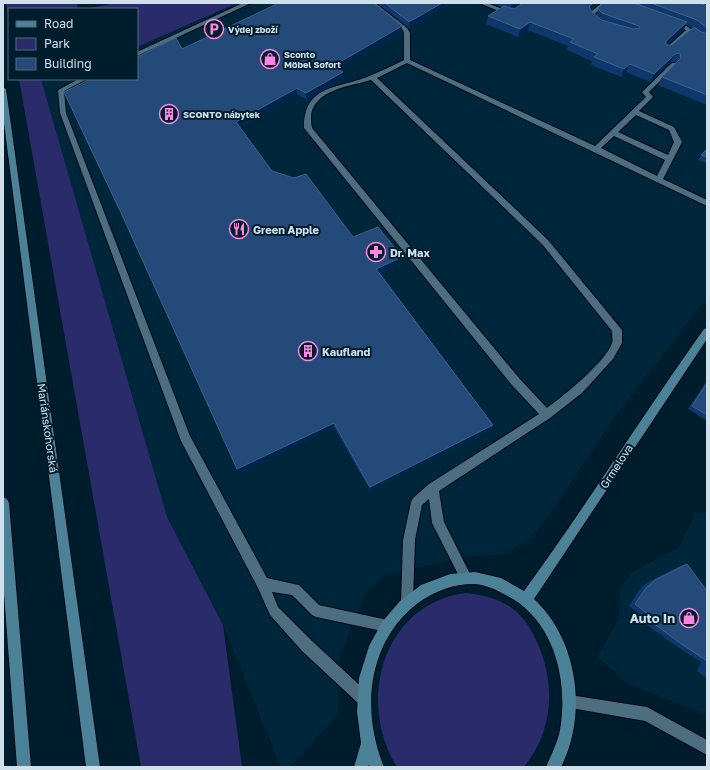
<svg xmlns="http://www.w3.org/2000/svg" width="710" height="770" font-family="'Golos Text',sans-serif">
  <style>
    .built { fill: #00263b }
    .green { fill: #292b6a }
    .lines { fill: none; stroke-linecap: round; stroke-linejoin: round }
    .lane-casing { stroke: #000712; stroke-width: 2 }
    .street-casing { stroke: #000712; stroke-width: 2 }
    .secondary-casing { stroke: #000712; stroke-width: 2 }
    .lane { fill: #4d6d81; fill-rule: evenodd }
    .street { fill: #4d6d81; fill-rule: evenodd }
    .secondary { fill: #4b8298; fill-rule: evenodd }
    .wall { fill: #0e386c; fill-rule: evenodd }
    .shaded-wall { fill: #00254d }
    .building { fill: #234a79; stroke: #3e618b }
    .labels { text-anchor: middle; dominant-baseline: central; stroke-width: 4; stroke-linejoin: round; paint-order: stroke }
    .far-poi-label { font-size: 9px; font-weight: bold; fill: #cfe0eb; stroke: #001d2e; text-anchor: start }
    .poi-label { font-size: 11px; font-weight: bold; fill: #cfe0eb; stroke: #001d2e; text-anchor: start }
    .street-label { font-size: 11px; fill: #cfe0eb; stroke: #001d2e }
    .near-poi-label { font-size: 13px; font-weight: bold; fill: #cfe0eb; stroke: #001d2e; text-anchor: end }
  </style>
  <rect width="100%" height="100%" fill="#001d2e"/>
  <!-- built -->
  <g class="built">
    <path d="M237 3H489L507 11 520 3H603L674 26 688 37 707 44V298L611 422 547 518 529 539 509 552 493 555 468 556 385 575 365 594 340 655 338 714 290 767H281L223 625 167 517 41 79H137V47Z"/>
    <path d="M696 512 707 514V715L628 684 597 657 619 619 620 588 633 572 679 547Z"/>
  </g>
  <!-- green -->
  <g class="green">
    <path d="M6 3H77L78 9H9V20Z"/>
    <path d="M116 3H237L137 47V9H84Z"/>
    <path d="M19 79H41L167 517 223 625 242 767H141Z"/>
    <path d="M466 593C481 595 494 597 507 605 520 612 530 626 536 640 556 681 554 731 524 767H397C356 702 383 603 466 593Z"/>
  </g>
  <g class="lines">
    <defs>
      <g id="lane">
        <path d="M243 3H251L137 56V52Z"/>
        <path d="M368 3H375L407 28 410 33V60L595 146 646 97 642 92 672 63H676V65L649 92 653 97 639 111 674 127 682 142 663 179 707 200V206L407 63 377 78 548 240 622 330V343L613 359 582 393 550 418 439 491 444 522 472 578 470 582 466 584 462 582 432 523 429 499 422 505 415 540 413 602 411 606 407 608 403 606 401 602 403 540 411 502 413 498 429 484 539 414 511 384 304 128C304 85 336 89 367 77 379 72 392 66 404 60V33L403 30ZM371 80 542 244 612 331C612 335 613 340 612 343 606 362 563 396 547 408L519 378 312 128C311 124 311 119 311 115 315 89 352 86 371 80ZM636 115 669 130 674 142 668 155 618 132ZM614 136 665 160 657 176 601 148Z"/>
        <path d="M479 3H487L510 12 524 3H531L511 16Z"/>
        <path d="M602 3H608L594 14 598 23 593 24 589 19 588 14Z"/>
        <path d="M79 79H87L64 91 66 113 190 436 267 578 299 585 319 605 392 621 393 626 392 631 387 632 316 617 312 615 292 595 272 592 278 607 312 641 368 693 370 698 368 703 363 705 358 703 302 651 270 615 258 588 181 441 60 113 58 90Z"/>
      </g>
      <g id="street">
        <path d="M670 21C684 20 695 34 707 39V43L697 39 690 33 668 52H664V50L686 30 670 23Z"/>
        <path d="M570 695 647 707 707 740V755L645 721 565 707 563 702 565 697Z"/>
      </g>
      <g id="secondary">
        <path d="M3 87 6 89 100 767H86L3 115Z"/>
        <path d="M707 328V339L534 599C578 640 588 714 561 767H546C551 755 557 744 560 730 568 683 556 626 513 599 501 592 488 585 474 584 453 584 435 591 418 603 367 642 361 711 384 767H370L369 765 368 767H354L361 743 357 712 359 678 369 646 382 622 400 601 421 585 450 574 475 572 501 578 524 591C586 506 642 416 704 329Z"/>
        <path d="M3 497 7 499 9 503 31 767H17L3 580Z"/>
      </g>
    </defs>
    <!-- lane casing -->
    <use href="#lane" class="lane-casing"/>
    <!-- street casing -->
    <use href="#street" class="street-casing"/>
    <!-- secondary casing -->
    <use href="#secondary" class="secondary-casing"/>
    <!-- lane -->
    <use href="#lane" class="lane"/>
    <!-- street -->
    <use href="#street" class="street"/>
    <!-- secondary -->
    <use href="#secondary" class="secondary"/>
  </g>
  <!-- wall -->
  <g class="wall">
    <path d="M377 3H451L409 28Z"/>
    <path d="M492 3H521L512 9H514L523 3H599H595L593 8 591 10 592 12 596 15 599 7 603 3H700L707 6V105L658 85 662 77 676 63V62H671L650 82 626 72 621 77 591 65 592 61 567 50 568 46 528 30 518 37 486 24 488 16 502 7ZM686 25 693 28 672 45H667L683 31Z"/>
    <path d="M402 32 339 69 343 72V78L307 100 297 94 240 127 272 171 353 237 402 257V263L380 273 493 425 491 429 370 490 334 427 240 473 182 49Z"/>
    <path d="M707 149V163L698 160 701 155Z"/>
    <path d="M707 380V421L688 409Z"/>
    <path d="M687 564 707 591V679L697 671 701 662 673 644 646 624 647 622 641 618 642 616 629 606 639 590 648 582 680 566Z"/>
  </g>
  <!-- shaded-wall -->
  <g class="shaded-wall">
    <path d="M442 3H451L409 28V22Z"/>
    <path d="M512 3H521L510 10Z"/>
    <path d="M593 3H595L593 8 587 15 589 7Z"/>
    <path d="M530 22 528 30 518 37 520 29Z"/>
    <path d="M687 22 683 31 662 49 666 41Z"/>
    <path d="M402 26V32L333 73V66Z"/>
    <path d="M675 54 671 62 650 82 654 74Z"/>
    <path d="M630 64 626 72 621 77 624 69Z"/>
    <path d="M343 72V78L307 100 306 93Z"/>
    <path d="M297 88V94L238 128 236 122Z"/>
    <path d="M402 257V263L376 274V269Z"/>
    <path d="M334 423V427L240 473 237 469Z"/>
    <path d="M493 425 491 429 370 490V487Z"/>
  </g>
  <!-- building -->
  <g class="building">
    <path d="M279 3H374L402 26 333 66 343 72 306 93 297 88 236 122 272 171 294 178 306 174 353 237 378 227 402 257 376 269 493 425 370 487 334 423 237 469 123 217 64 92 91 79H137V57L176 38 182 49Z"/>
    <path d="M385 3H442L409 22Z"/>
    <path d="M523 3H593L589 7 592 12 601 20 633 29 640 28 639 26 602 13 599 10V7L603 3H634L687 22 666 41V45H672L694 27 701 32 707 34V95L662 77 681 58 680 53 675 54 654 74 630 64 624 69 594 57 598 54 570 42 574 39 530 22 520 29 488 16 504 6 514 9Z"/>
    <path d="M651 3H700L707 6V28L697 20Z"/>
    <path d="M707 149V157L701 155Z"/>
    <path d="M707 383V415L692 406Z"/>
    <path d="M687 564 707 591V661L680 643 653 623 654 621 648 617 649 615 635 604 646 588 655 580Z"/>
  </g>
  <!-- icons -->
  <defs>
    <symbol id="parking-ring" viewBox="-11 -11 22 22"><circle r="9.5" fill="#001d2e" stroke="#fe86e0" stroke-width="1.5"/><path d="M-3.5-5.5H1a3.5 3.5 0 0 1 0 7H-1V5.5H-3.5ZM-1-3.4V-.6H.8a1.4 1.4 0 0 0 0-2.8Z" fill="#fe86e0"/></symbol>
    <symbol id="shop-ring" viewBox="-11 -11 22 22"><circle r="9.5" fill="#001d2e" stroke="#fe86e0" stroke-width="1.5"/><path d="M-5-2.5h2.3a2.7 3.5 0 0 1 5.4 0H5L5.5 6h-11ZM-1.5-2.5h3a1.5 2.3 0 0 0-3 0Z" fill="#fe86e0"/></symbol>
    <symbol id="building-ring" viewBox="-11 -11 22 22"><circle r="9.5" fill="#001d2e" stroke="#fe86e0" stroke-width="1.5"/><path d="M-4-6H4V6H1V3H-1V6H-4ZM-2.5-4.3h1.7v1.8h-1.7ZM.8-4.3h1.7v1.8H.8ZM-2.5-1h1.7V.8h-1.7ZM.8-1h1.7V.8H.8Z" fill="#fe86e0"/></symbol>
    <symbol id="restaurant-ring" viewBox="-11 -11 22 22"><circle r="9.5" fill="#001d2e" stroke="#fe86e0" stroke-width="1.5"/><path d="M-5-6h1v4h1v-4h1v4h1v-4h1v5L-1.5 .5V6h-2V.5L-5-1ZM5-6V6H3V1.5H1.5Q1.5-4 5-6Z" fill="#fe86e0"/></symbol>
    <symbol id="pharmacy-ring" viewBox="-11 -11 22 22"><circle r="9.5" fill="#001d2e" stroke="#fe86e0" stroke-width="1.5"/><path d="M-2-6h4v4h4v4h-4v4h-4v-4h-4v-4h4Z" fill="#fe86e0"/></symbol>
  </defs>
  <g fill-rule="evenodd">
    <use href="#parking-ring" x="203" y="18" width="22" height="22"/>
    <use href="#shop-ring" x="259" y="48" width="22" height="22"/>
    <use href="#building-ring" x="158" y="103" width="22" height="22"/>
    <use href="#restaurant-ring" x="228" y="218" width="22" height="22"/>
    <use href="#pharmacy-ring" x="365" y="241" width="22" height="22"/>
    <use href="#building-ring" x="297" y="340" width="22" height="22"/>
    <use href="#shop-ring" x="678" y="607" width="22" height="22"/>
  </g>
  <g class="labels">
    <!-- far-poi labels -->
    <g class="far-poi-label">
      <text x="228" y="29">Výdej zboží</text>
      <text x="284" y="54">Sconto<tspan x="284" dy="10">Möbel Sofort</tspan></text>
      <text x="183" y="114">SCONTO nábytek</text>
    </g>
    <!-- poi labels -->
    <g class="poi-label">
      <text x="253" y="229">Green Apple</text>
      <text x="390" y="252">Dr. Max</text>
      <text x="322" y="351">Kaufland</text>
    </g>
    <!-- street labels -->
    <g class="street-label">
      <text transform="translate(48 428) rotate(82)">Mariánskohorská</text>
      <text transform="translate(616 466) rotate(-57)">Grmelova</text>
    </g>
    <!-- near-poi labels -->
    <g class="near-poi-label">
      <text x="675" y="618">Auto In</text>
    </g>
  </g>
  <!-- border -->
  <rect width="710" height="770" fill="none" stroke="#cfe0eb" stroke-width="8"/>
  <!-- legend -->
  <rect x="8" y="8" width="130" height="72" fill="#001d2e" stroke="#536b7a"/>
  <rect x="16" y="21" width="20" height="6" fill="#4b8298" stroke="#536b7a"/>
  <text x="44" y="28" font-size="12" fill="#cfe0eb">Road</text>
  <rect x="16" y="38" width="20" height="12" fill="#292b6a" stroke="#536b7a"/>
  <text x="44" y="48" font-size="12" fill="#cfe0eb">Park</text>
  <rect x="16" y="58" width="20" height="12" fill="#234a79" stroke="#536b7a"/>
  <text x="44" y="68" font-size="12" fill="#cfe0eb">Building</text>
</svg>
